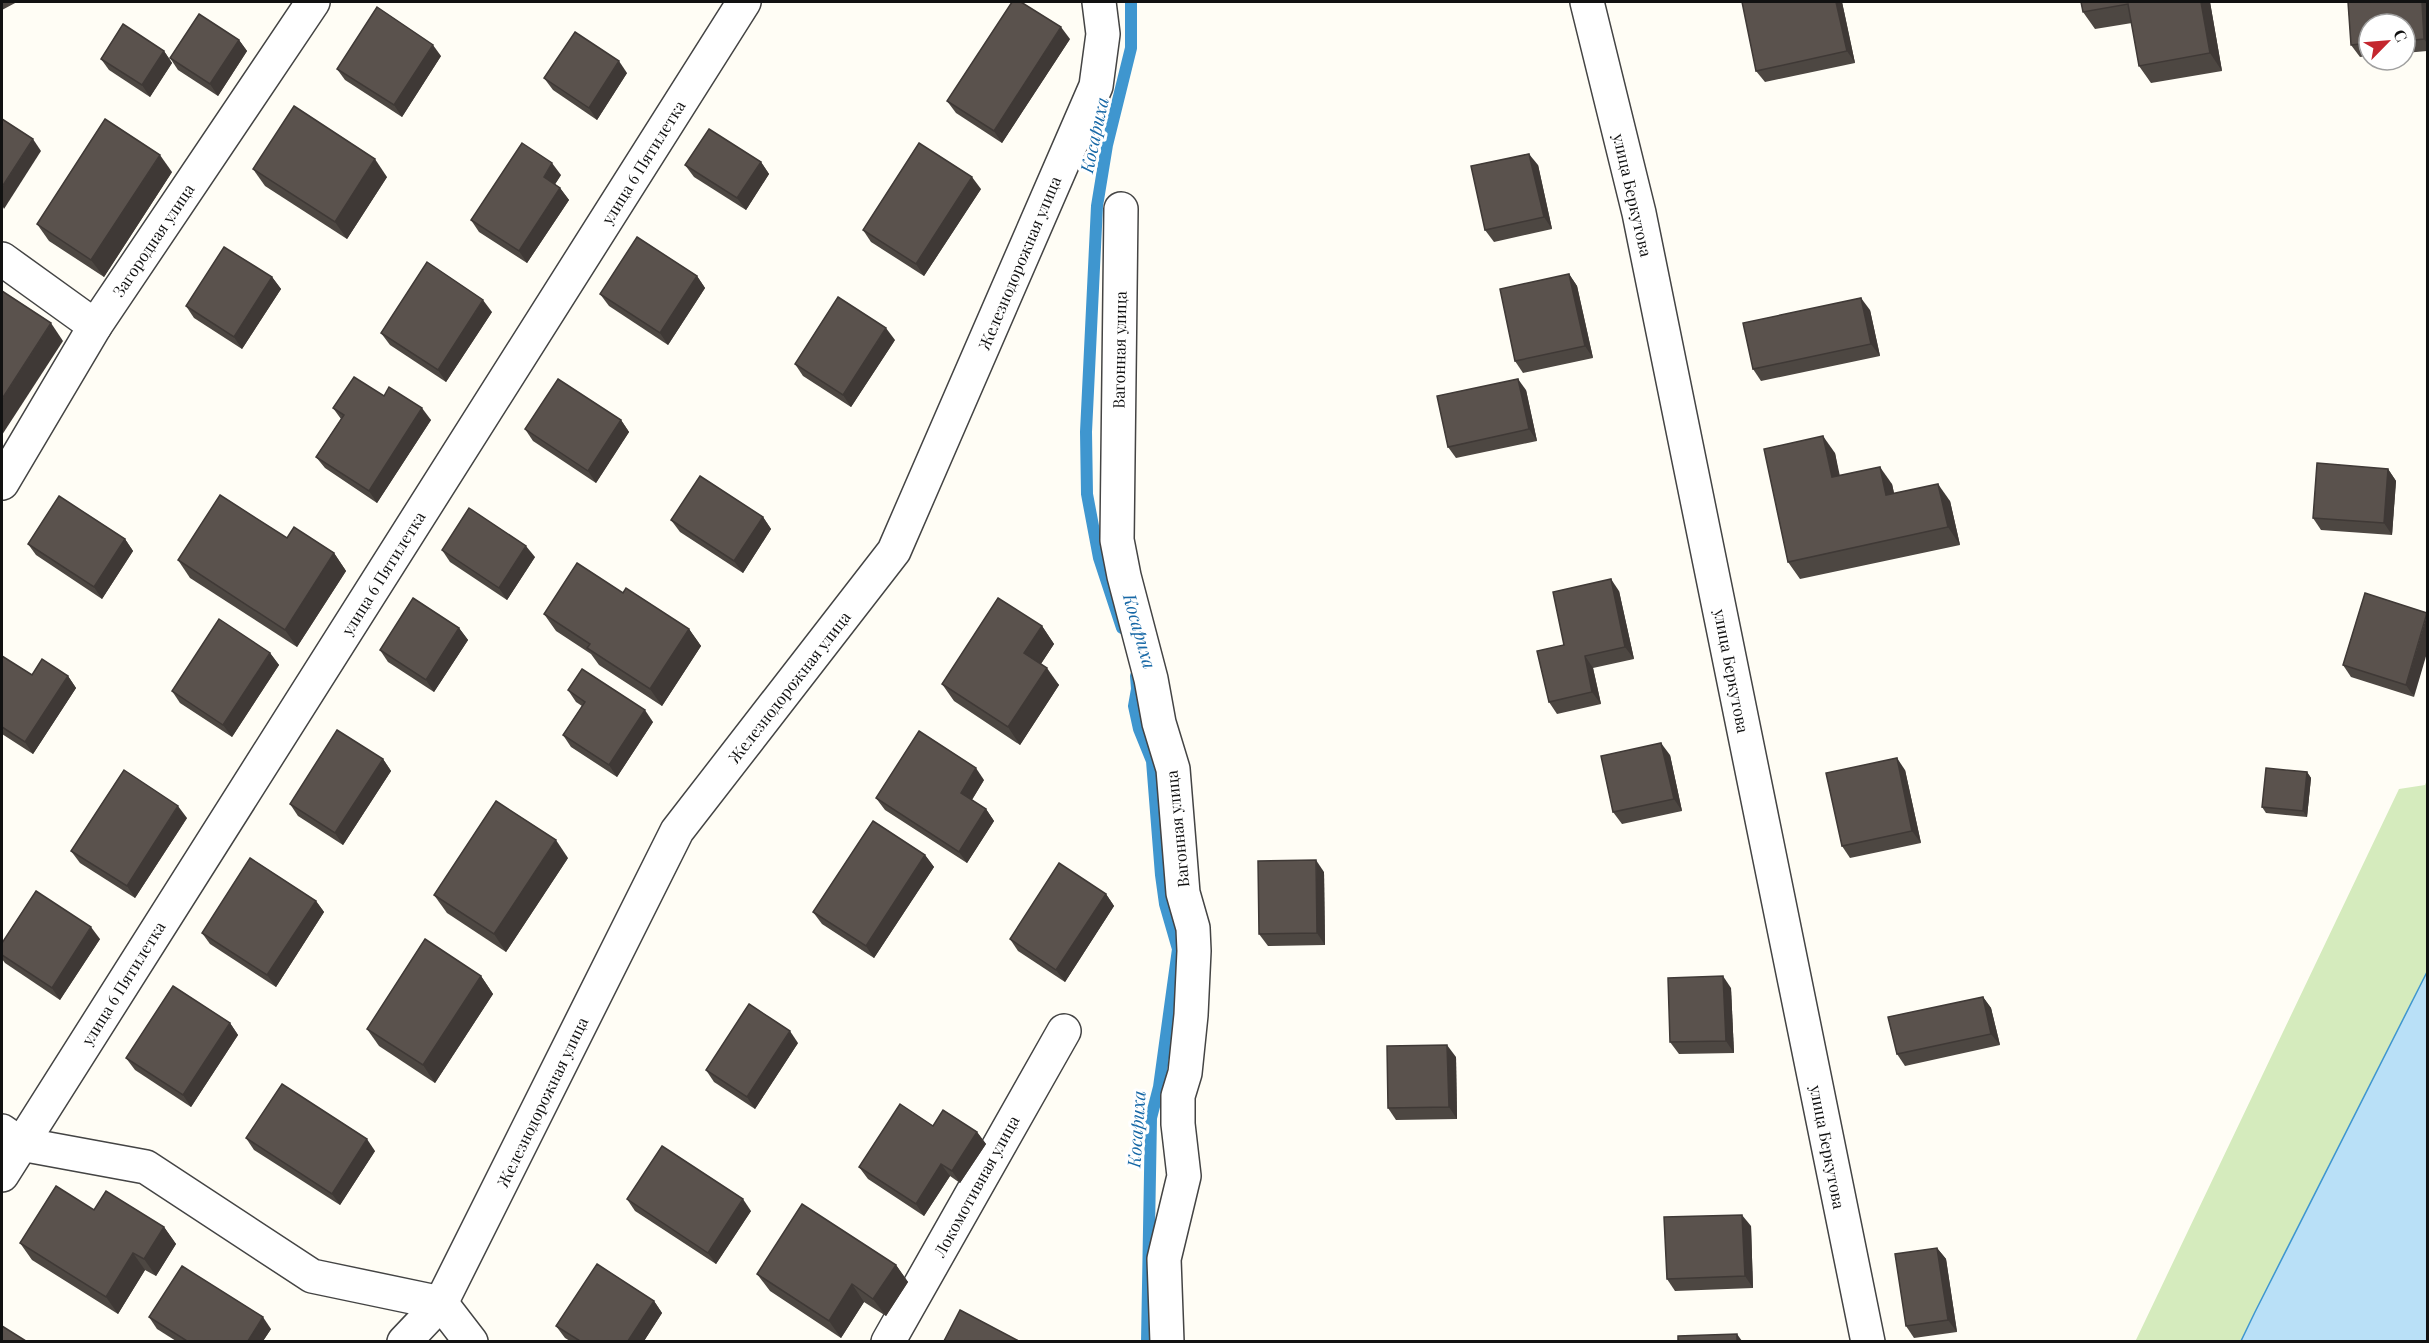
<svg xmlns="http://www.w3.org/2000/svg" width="2429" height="1343" font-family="'Playfair Display',serif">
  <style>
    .green { fill: #d5ebbd }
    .water { fill: #b9e0f7; stroke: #3f96cf; stroke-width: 1.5 }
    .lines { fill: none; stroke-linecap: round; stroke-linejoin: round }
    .stream { stroke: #3f96cf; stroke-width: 12 }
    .minor-casing { stroke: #444; stroke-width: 36 }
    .minor { stroke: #fff; stroke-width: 33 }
    .wall { fill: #4d4742 }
    .shaded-wall { fill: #3f3936 }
    .building { fill: #5a524d; stroke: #3f3936; stroke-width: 1.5 }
    .labels { text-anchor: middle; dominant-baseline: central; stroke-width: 6; stroke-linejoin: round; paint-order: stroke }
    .street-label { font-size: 16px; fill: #111; stroke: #fff }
    .water-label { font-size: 18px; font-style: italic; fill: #1768a6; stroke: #fff }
  </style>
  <rect width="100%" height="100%" fill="#fffdf5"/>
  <!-- green -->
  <path class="green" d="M2427 780V972L2241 1341 2135 1342 2399 789 2425 785Z"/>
  <!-- water -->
  <path class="water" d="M2427 972V1341H2241L2255 1312Z"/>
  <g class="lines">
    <!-- stream -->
    <g class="stream">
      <path d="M1122 628 1099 558 1087 494 1086 432 1097 206 1107 145 1131 48V2"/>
      <path d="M1136 676 1137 689 1134 706 1139 729 1152 761 1161 875 1165 904 1178 949 1159 1087 1151 1118 1147 1342"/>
    </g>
    <defs>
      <g id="minor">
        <path d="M1587 2 1639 213 1868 1342"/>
        <path d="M1121 209 1117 540 1124 576 1151 679 1159 723 1173 769 1183 893 1193 928 1194 951 1191 1015 1185 1073 1178 1096V1124L1184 1176 1164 1259 1167 1342"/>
        <path d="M2 259 95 326"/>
        <path d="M2 483 95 326 313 2"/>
        <path d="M2 1131 21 1144 146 1167 312 1276 441 1303 471 1342"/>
        <path d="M2 1175 744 2"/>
        <path d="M404 1342 441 1303 677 831 894 551 1096 86 1103 34 1099 2"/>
        <path d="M888 1342 1064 1031"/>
      </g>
    </defs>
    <!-- minor casing -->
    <use href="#minor" class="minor-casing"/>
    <!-- minor -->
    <use href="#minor" class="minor"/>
  </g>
  <!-- wall -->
  <g class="wall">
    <path d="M2 2H17L2 10Z"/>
    <path d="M1842 2 1855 63 1765 82 1756 71Z"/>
    <path d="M2081 2H2210L2222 71 2151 83 2139 66 2132 23 2095 29 2083 12Z"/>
    <path d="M2348 2H2427V51L2405 53V24H2369V56L2360 57 2351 45Z"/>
    <path d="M1070 39 1002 143 956 113 947 101Z"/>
    <path d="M239 40 247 51 218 96 178 70 170 58Z"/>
    <path d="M164 51 172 63 150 97 109 70 101 59Z"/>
    <path d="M441 56 402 117 345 80 337 69Z"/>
    <path d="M627 73 597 120 553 90 544 78Z"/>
    <path d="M761 162 769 174 746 210 694 177 685 165Z"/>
    <path d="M1538 165 1552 229 1494 242 1485 230Z"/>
    <path d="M253 169 387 177 347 239 265 186Z"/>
    <path d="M172 172 104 277 49 241 37 224Z"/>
    <path d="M561 175 555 184 560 188 569 200 527 263 479 232 471 220Z"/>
    <path d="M981 189 924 276 871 242 863 230Z"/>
    <path d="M1569 274 1577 286 1593 358 1523 373 1515 361Z"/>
    <path d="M697 276 705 288 668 345 609 306 600 294Z"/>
    <path d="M272 277 281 289 242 349 194 318 186 306Z"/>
    <path d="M1870 310 1880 356 1761 381 1753 369Z"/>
    <path d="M492 312 446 382 390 345 381 333Z"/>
    <path d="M895 340 851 407 803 376 795 364Z"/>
    <path d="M1526 390 1537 441 1456 458 1448 447Z"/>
    <path d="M384 396 431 420 377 503 325 468 316 457 341 419 333 408Z"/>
    <path d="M621 420 629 432 596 483 533 441 525 429Z"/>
    <path d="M1835 453 1839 476 1892 484 1894 493 1950 501 1960 545 1800 579 1788 562Z"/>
    <path d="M2388 469 2396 481 2392 535 2321 530 2313 518Z"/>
    <path d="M763 517 771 529 743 573 680 532 671 520Z"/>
    <path d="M125 539 133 551 102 599 36 555 28 544Z"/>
    <path d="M442 550 535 557 507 600 450 562Z"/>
    <path d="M334 553 346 571 297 647 190 578 178 560Z"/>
    <path d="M1619 591 1634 659 1593 668 1601 704 1557 714 1549 702 1564 645Z"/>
    <path d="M623 593 689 629 701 646 662 706 599 665 591 654 556 631 544 614Z"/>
    <path d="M2365 593 2414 697 2351 677 2343 665Z"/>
    <path d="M1042 626 1054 644 1041 664 1059 685 1020 745 954 701 942 684Z"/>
    <path d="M459 628 468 640 434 692 388 662 380 650Z"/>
    <path d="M270 653 279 665 232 737 180 703 172 691Z"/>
    <path d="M2 656 32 675 68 676 76 688 33 754 2 734Z"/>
    <path d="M568 690 653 722 617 777 571 747 563 735 582 706 576 702Z"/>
    <path d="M1670 755 1682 811 1622 824 1613 812Z"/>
    <path d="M383 759 391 771 343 845 298 816 290 804Z"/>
    <path d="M1905 770 1921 843 1850 858 1842 846Z"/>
    <path d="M2307 772 2311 778 2307 817 2266 813 2262 807Z"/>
    <path d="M984 780 972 800 986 809 994 821 967 863 885 810 876 798Z"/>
    <path d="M187 818 135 898 80 863 71 851Z"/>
    <path d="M925 855 934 867 874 958 822 924 813 912Z"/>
    <path d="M568 858 506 952 447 913 434 895Z"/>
    <path d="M1324 872 1325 945 1268 946 1259 934Z"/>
    <path d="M1106 894 1114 906 1065 982 1018 951 1010 939Z"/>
    <path d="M316 901 324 912 276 987 210 944 202 933Z"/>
    <path d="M100 939 60 1000 5 963 2 959V943Z"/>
    <path d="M481 976 493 994 435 1083 379 1046 367 1029Z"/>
    <path d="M1731 988 1734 1053 1679 1054 1670 1042Z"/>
    <path d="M1983 997 1991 1008 2000 1045 1905 1066 1897 1054Z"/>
    <path d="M230 1023 238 1035 191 1107 135 1070 126 1058Z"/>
    <path d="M798 1043 755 1109 714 1082 706 1070Z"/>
    <path d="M1456 1057 1457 1119 1396 1120 1388 1108Z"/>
    <path d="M933 1126 977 1132 986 1144 960 1183 950 1176 924 1216 868 1179 859 1167Z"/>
    <path d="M246 1138 375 1151 340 1205 254 1150Z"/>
    <path d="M627 1199 751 1211 716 1264 635 1211Z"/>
    <path d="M94 1210 164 1227 176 1244 156 1276 145 1270 118 1314 32 1260 20 1243Z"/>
    <path d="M1751 1226 1753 1288 1675 1291 1667 1279Z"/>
    <path d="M1937 1248 1946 1259 1957 1332 1914 1338 1906 1326Z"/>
    <path d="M896 1265 908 1282 886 1316 864 1302 841 1338 770 1291 757 1274Z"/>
    <path d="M654 1301 662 1313 644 1341H570L565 1338 556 1326Z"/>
    <path d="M149 1317 271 1329 263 1341H176L157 1329Z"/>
  </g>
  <!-- shaded-wall -->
  <g class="shaded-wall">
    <path d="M1836 2H1842L1855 63 1847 51Z"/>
    <path d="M2201 2H2210L2222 71 2210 53Z"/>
    <path d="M2422 2H2427V43L2424 39Z"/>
    <path d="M1061 27 1070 39 1002 143 994 131Z"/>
    <path d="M239 40 247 51 218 96 210 84Z"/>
    <path d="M433 45 441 56 402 117 394 105Z"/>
    <path d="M164 51 172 63 150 97 142 85Z"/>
    <path d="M619 61 627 73 597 120 589 108Z"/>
    <path d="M33 139 41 151 4 209 2 205V187Z"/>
    <path d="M1529 154 1538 165 1552 229 1544 217Z"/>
    <path d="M160 155 172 172 104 277 91 260Z"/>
    <path d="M375 159 387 177 347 239 335 222Z"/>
    <path d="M761 162 769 174 746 210 737 198Z"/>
    <path d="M552 163 561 175 552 189 544 177Z"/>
    <path d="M972 177 981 189 924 276 916 264Z"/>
    <path d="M560 188 569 200 527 263 519 251Z"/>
    <path d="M1569 274 1577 286 1593 358 1585 346Z"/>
    <path d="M697 276 705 288 668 345 660 333Z"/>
    <path d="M272 277 281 289 242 349 234 337Z"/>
    <path d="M1861 298 1870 310 1880 356 1871 344Z"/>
    <path d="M483 300 492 312 446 382 438 370Z"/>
    <path d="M51 323 63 341 2 435V399Z"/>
    <path d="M886 328 895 340 851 407 843 395Z"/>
    <path d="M1518 379 1526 390 1537 441 1529 429Z"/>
    <path d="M422 408 431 420 377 503 369 491Z"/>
    <path d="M621 420 629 432 596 483 588 471Z"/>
    <path d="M1823 436 1835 453 1844 495 1832 477Z"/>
    <path d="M1880 467 1892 484 1898 512 1886 495Z"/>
    <path d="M2388 469 2396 481 2392 535 2384 523Z"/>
    <path d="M1938 484 1950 501 1960 545 1948 527Z"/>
    <path d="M763 517 771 529 743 573 734 561Z"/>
    <path d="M125 539 133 551 102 599 94 587Z"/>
    <path d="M526 546 535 557 507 600 499 588Z"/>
    <path d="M334 553 346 571 297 647 285 630Z"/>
    <path d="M1611 579 1619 591 1634 659 1625 647Z"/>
    <path d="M2427 614V653L2414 697 2406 685Z"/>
    <path d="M1042 626 1054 644 1036 671 1024 653Z"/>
    <path d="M459 628 468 640 434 692 426 680Z"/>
    <path d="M689 629 701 646 662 706 650 689Z"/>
    <path d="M270 653 279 665 232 737 223 725Z"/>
    <path d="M1585 656 1593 668 1601 704 1592 692Z"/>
    <path d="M1047 668 1059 685 1020 745 1008 727Z"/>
    <path d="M68 676 76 688 33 754 25 742Z"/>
    <path d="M645 710 653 722 617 777 609 765Z"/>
    <path d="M1661 743 1670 755 1682 811 1674 799Z"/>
    <path d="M1897 758 1905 770 1921 843 1912 831Z"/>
    <path d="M383 759 391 771 343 845 335 833Z"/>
    <path d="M976 768 984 780 969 804 961 793Z"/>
    <path d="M2307 772 2311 778 2307 817 2303 811Z"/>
    <path d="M178 806 187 818 135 898 127 886Z"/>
    <path d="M986 809 994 821 967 863 959 852Z"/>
    <path d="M556 840 568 858 506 952 494 934Z"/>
    <path d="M925 855 934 867 874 958 866 946Z"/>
    <path d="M1316 860 1324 872 1325 945 1317 933Z"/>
    <path d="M1106 894 1114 906 1065 982 1056 970Z"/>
    <path d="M316 901 324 912 276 987 267 975Z"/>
    <path d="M91 927 100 939 60 1000 52 988Z"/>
    <path d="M481 976 493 994 435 1083 423 1065Z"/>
    <path d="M1723 976 1731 988 1734 1053 1726 1041Z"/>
    <path d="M1983 997 1991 1008 2000 1045 1991 1034Z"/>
    <path d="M230 1023 238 1035 191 1107 183 1095Z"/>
    <path d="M790 1031 798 1043 755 1109 747 1097Z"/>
    <path d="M1447 1045 1456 1057 1457 1119 1449 1107Z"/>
    <path d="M977 1132 986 1144 960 1183 952 1171Z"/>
    <path d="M367 1139 375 1151 340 1205 332 1194Z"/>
    <path d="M941 1164 950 1176 924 1216 916 1204Z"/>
    <path d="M743 1199 751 1211 716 1264 708 1253Z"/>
    <path d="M1742 1215 1751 1226 1753 1288 1745 1276Z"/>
    <path d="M164 1227 176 1244 156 1276 144 1259Z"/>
    <path d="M1937 1248 1946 1259 1957 1332 1948 1320Z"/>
    <path d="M133 1253 145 1270 118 1314 106 1297Z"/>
    <path d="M896 1265 908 1282 886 1316 873 1299Z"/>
    <path d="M852 1284 864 1302 841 1338 829 1321Z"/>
    <path d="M654 1301 662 1313 644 1341H628Z"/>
    <path d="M263 1317 271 1329 263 1341H248Z"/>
    <path d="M1737 1334 1742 1341H1737Z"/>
  </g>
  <!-- building -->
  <g class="building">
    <path d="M1012 2H1021L1061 27 994 131 947 101Z"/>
    <path d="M1742 2H1836L1847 51 1756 71Z"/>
    <path d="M2081 2H2201L2210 53 2139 66 2128 4 2083 12Z"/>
    <path d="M2348 2H2422L2424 39 2405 41V24H2369V43L2351 45Z"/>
    <path d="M377 7 433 45 394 105 337 69Z"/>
    <path d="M199 14 239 40 210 84 170 58Z"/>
    <path d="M123 24 164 51 142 85 101 59Z"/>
    <path d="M575 32 619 61 589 108 544 78Z"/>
    <path d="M294 106 375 159 335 222 253 169Z"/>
    <path d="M2 119 33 139 2 187Z"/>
    <path d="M105 119 160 155 91 260 37 224Z"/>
    <path d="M709 129 761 162 737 198 685 165Z"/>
    <path d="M522 143 552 163 544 177 560 188 519 251 471 220Z"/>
    <path d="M919 143 972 177 916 264 863 230Z"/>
    <path d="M1529 154 1544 217 1485 230 1471 166Z"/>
    <path d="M637 237 697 276 660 333 600 294Z"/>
    <path d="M224 247 272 277 234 337 186 306Z"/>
    <path d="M427 262 483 300 438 370 381 333Z"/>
    <path d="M1569 274 1585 346 1515 361 1500 289Z"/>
    <path d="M2 291 51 323 2 399Z"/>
    <path d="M838 297 886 328 843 395 795 364Z"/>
    <path d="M1861 298 1871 344 1753 369 1743 323Z"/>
    <path d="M354 377 384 396 389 387 422 408 369 491 316 457 344 415 333 408Z"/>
    <path d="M558 379 621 420 588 471 525 429Z"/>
    <path d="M1518 379 1529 429 1448 447 1437 396Z"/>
    <path d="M1823 436 1832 477 1880 467 1886 495 1938 484 1948 527 1788 562 1764 449Z"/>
    <path d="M2317 463 2388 469 2384 523 2313 518Z"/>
    <path d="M700 476 763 517 734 561 671 520Z"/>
    <path d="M220 495 287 538 294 527 334 553 285 630 178 560Z"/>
    <path d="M59 496 125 539 94 587 28 544Z"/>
    <path d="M469 508 526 546 499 588 442 550Z"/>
    <path d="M577 563 623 593 626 588 689 629 650 689 587 648 590 644 544 614Z"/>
    <path d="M1611 579 1625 647 1585 656 1592 692 1549 702 1537 651 1564 645 1553 592Z"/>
    <path d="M2365 593 2427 613 2406 685 2343 665Z"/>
    <path d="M413 598 459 628 426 680 380 650Z"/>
    <path d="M998 598 1042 626 1024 653 1047 668 1008 727 942 684Z"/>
    <path d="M219 619 270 653 223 725 172 691Z"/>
    <path d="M2 656 32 675 42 659 68 676 25 742 2 727Z"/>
    <path d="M582 669 645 710 609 765 563 735 585 702 568 690Z"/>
    <path d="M337 730 383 759 335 833 290 804Z"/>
    <path d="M919 731 976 768 961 793 986 809 959 852 876 798Z"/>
    <path d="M1661 743 1674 799 1613 812 1601 756Z"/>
    <path d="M1897 758 1912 831 1842 846 1826 773Z"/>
    <path d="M2266 768 2307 772 2303 811 2262 807Z"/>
    <path d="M124 770 178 806 127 886 71 851Z"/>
    <path d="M496 801 556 840 494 934 434 895Z"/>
    <path d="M873 821 925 855 866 946 813 912Z"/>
    <path d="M250 858 316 901 267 975 202 933Z"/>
    <path d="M1316 860 1317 933 1259 934 1258 861Z"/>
    <path d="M1059 863 1106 894 1056 970 1010 939Z"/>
    <path d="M36 891 91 927 52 988 2 955V943Z"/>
    <path d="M425 939 481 976 423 1065 367 1029Z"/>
    <path d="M1723 976 1726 1041 1670 1042 1668 978Z"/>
    <path d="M173 986 230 1023 183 1095 126 1058Z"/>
    <path d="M1983 997 1991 1034 1897 1054 1888 1017Z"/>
    <path d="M749 1004 790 1031 747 1097 706 1070Z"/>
    <path d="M1447 1045 1449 1107 1388 1108 1387 1046Z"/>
    <path d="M282 1084 367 1139 332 1194 246 1138Z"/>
    <path d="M900 1104 933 1126 943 1110 977 1132 952 1171 941 1164 916 1204 859 1167Z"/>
    <path d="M662 1146 743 1199 708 1253 627 1199Z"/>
    <path d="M56 1186 94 1210 106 1191 164 1227 144 1259 133 1253 106 1297 20 1243Z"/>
    <path d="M802 1204 896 1265 873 1299 852 1284 829 1321 757 1274Z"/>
    <path d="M1742 1215 1745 1276 1667 1279 1664 1217Z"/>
    <path d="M1937 1248 1948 1320 1906 1326 1895 1254Z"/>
    <path d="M597 1264 654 1301 628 1341H580L556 1326Z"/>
    <path d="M182 1266 263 1317 248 1341H187L149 1317Z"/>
    <path d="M960 1310 1017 1340 1016 1341H944Z"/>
    <path d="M2 1326 26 1341H2Z"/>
    <path d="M1737 1334V1341H1678V1336Z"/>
  </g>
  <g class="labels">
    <!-- street labels -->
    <g class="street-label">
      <text transform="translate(643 162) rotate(-58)">улица 6 Пятилетка</text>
      <text transform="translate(1633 195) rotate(77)">улица Беркутова</text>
      <text transform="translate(153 240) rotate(-56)">Загородная улица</text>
      <text transform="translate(1019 263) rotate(-67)">Железнодорожная улица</text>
      <text transform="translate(1119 350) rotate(-89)">Вагонная улица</text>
      <text transform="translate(383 573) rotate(-58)">улица 6 Пятилетка</text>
      <text transform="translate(1732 671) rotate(79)">улица Беркутова</text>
      <text transform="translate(789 687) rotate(-52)">Железнодорожная улица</text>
      <text transform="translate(1177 829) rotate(-96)">Вагонная улица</text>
      <text transform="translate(123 983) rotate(-58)">улица 6 Пятилетка</text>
      <text transform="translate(542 1102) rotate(-64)">Железнодорожная улица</text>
      <text transform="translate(1828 1147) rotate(79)">улица Беркутова</text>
      <text transform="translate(976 1186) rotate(-61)">Локомотивная улица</text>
    </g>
    <!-- water labels -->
    <g class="water-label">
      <text transform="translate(1094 135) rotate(-78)">Косариха</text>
      <text transform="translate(1140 631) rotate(74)">Косариха</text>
      <text transform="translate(1136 1129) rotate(-86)">Косариха</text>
    </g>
  </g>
  <!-- border -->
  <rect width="2429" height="1343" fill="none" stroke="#111111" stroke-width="6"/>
  <!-- north arrow -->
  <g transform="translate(2387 42) rotate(65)"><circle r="28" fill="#ffffff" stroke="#a0a0a0" stroke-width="1.5"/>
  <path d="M0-4.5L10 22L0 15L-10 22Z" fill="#c4262e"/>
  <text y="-9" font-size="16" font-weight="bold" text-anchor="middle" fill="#111111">С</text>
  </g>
</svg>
